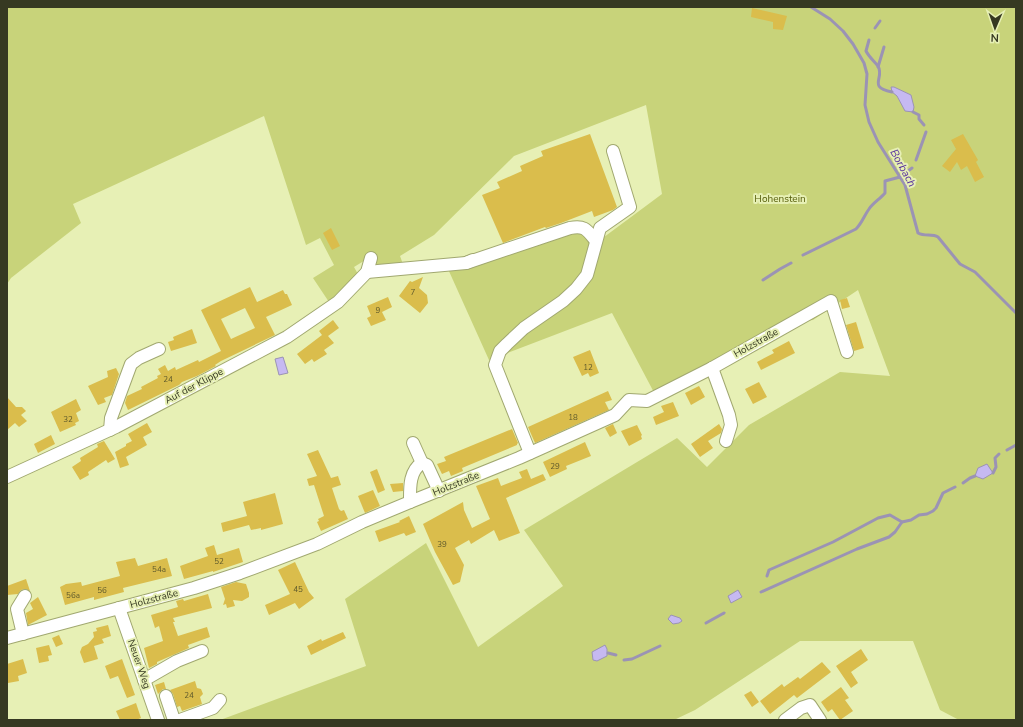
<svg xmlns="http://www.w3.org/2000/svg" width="1023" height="727" font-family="'Nunito Sans',sans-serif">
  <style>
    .green { fill: #c8d37a; fill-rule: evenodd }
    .water { fill: #c6b9f2; stroke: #9b93b4 }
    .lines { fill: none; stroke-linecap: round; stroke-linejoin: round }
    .stream { stroke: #9b93b4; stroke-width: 3 }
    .building { fill: #dabd4c; fill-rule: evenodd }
    .minor-casing { stroke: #a1a870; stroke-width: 14 }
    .minor { stroke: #fff; stroke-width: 12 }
    .labels { text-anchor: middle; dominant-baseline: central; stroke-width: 4; stroke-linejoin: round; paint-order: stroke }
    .number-label { font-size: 8px; fill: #5f5a2c }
    .park-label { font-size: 10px; fill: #565d0a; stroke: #e7f0b5 }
    .street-label { font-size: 10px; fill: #363922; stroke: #e7f0b5 }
    .water-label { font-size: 11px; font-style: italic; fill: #59339e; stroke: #e7f0b5 }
  </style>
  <rect width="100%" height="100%" fill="#e7f0b5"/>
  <!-- green -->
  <path class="green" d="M7 7H1016V720H959L940 710 913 641H800L695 710 674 720H220L366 666 345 599 426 543 478 647 563 586 524 530 677 438 707 467 749 425 840 372 890 376 858 290 813 320 786 323 658 400 612 313 489 360 448 269 467 265 582 231 592 246 662 194 646 105 514 156 434 235 400 256 404 267 372 269 367 259 354 267 359 276 331 305 313 278 334 265 320 238 306 245 264 116 73 204 81 223 11 278 7 284ZM894 87 910 95 914 107 902 105 897 96Z"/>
  <!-- water -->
  <g class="water">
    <path d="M891 87H894L911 95 914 107 913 112 905 111 897 96 892 92Z"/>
    <path d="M283 357 288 373 279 375 275 359Z"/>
    <path d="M987 464 993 473 983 479 975 476 978 468Z"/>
    <path d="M738 590 742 597 731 603 728 596Z"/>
    <path d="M671 615 680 618 682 621 679 623 673 624 668 619Z"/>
    <path d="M605 645 607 649V656L597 661 593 660 592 652Z"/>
  </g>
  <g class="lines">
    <!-- stream -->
    <g class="stream">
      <path d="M811 7 830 19 843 31 853 44 864 63 867 74 865 105 869 122 878 142 905 185 918 233C925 237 932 233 938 237L960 264 975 272 1016 313"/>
      <path d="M875 28 880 21"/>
      <path d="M869 40 866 51C869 57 874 61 878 66 885 78 867 87 892 92"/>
      <path d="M878 67 884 47"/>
      <path d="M913 112 919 115V119L924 125"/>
      <path d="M916 160 926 132"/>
      <path d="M803 255 856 229C862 223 864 216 869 209 873 203 880 199 885 193V181L900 177 912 168"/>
      <path d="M763 280 780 269 791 263"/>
      <path d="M1007 450 1016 445"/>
      <path d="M993 473 996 467 995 458 999 454"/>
      <path d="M963 483 970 478 975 476"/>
      <path d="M767 576 769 570 833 542 878 518 890 515 902 522"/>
      <path d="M761 592 857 549 889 537 895 532 902 522 911 520 919 515 927 514 933 511 936 508 943 493 955 487"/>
      <path d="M706 623 724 613"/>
      <path d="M608 653 616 655"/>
      <path d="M624 660 632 659 660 646"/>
    </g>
  </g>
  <!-- building -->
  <g class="building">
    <path d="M752 8 787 16 783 30 773 29V22L751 17Z"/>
    <path d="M590 134 617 207 613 210 594 217 592 211 561 223 546 228 545 227 503 243 482 195 500 188 497 182 522 171 520 166 543 156 541 151Z"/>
    <path d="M963 134 978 160 976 162 984 177 975 182 967 166 961 170 957 162 950 172 942 166 956 149 951 140Z"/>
    <path d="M331 228 340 246 332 250 323 233Z"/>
    <path d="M423 277 419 288 427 295 428 303 420 313 399 296 410 281 412 282Z"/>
    <path d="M250 287 257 302 283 290 285 294H287L292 305 266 317 275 335 221 361 215 365 216 366 197 376 182 382 179 385 128 410 125 403 127 396 142 389 141 387 158 378 157 376 161 374 158 369 165 365 168 371 175 367 176 370 198 360 199 362 221 351 201 310ZM245 308 255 328 231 339 221 319Z"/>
    <path d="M388 297 392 307 382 312 386 320 371 326 367 318 371 316 367 306Z"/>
    <path d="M847 298 850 307 842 309 840 300Z"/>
    <path d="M333 320 339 328 328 336 334 343 324 350 327 354 314 362 312 359 305 364 297 354 322 335 319 331Z"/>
    <path d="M856 322 864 348 854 351 846 325Z"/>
    <path d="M192 329 197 343 171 351 168 342 174 340 173 337Z"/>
    <path d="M789 341 795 353 761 370 757 362 774 353 772 350Z"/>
    <path d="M590 350 599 373 590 377 588 373 582 376 573 357Z"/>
    <path d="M116 368 119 374 112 395 104 398 106 402 98 405 88 386 108 377 107 371Z"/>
    <path d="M759 382 767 397 753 404 745 389Z"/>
    <path d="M699 386 705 397 691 405 685 393Z"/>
    <path d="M608 391 612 400 605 402 609 410 535 443 528 427Z"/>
    <path d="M7 397 16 407H22L26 411 21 415 27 421 19 427 15 423 7 430Z"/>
    <path d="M76 399 81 410 76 413 79 421 75 423 76 425 60 432 51 412Z"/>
    <path d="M673 402 679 416 656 425 653 417 664 412 661 406Z"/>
    <path d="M147 423 152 432 143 437 147 445 126 457 129 465 120 468 115 452 126 446V444L132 441 128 434Z"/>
    <path d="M613 424 617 433 610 437 605 428Z"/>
    <path d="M719 424 722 429 721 433 708 441 713 448 700 457 691 444Z"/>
    <path d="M637 425 642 435 641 436 642 439 629 446 621 431Z"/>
    <path d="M512 429 518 443 517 444V445L462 468 463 471 451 476 449 471 442 474 437 464 446 461 444 457Z"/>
    <path d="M51 435 55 444 38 453 34 444Z"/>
    <path d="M104 441 115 459 108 463 106 460 88 472 89 475 80 480 72 467 81 461 80 458 98 447 97 444Z"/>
    <path d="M585 442 591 456 566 466 567 469 550 477 543 462Z"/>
    <path d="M318 450 331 478 338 476 341 485 332 488 339 509 341 511 344 510 348 519 321 531 317 522 319 521 318 519 324 516 314 485 309 486 307 479 317 476 307 454Z"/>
    <path d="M377 469 385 490 378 493 370 472Z"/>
    <path d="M527 469 531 479 543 474 546 480 506 498 520 533 499 541 494 530 471 544 469 540 455 548 464 565 460 582 453 585 435 552 423 524 463 502 464 510 472 528 490 519 476 486 498 478 501 486 522 478 519 472Z"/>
    <path d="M403 483V491L393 492 390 484Z"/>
    <path d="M373 490 380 506 365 513 358 496Z"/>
    <path d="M275 493 283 524 261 530V528L251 530 249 525 223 532 221 523 247 516 243 502Z"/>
    <path d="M409 516 416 532 406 536 404 533 379 542 375 531 400 522 399 521Z"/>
    <path d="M214 545 217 555 239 548 243 562 213 572V571L184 579 180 566 208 556 205 548Z"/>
    <path d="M135 558 138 566 167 558 172 576 123 588 124 592 94 600V597L65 605 60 587 66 584 81 582 82 586 120 576 116 562Z"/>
    <path d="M295 562 309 592 314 598 299 609 295 603 269 615 265 605 290 594 278 570Z"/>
    <path d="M26 579 30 591 25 589 21 590 18 594 7 595V586Z"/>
    <path d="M236 582 246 584 249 593V597L242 601 233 600 235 606 227 608 226 604 223 605 225 599 221 587Z"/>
    <path d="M208 594 212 608 173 618 175 622H173L178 636 207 627 210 637 188 645 189 648 157 662V664L149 668 144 648 163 641 159 626 155 628 151 615 178 607 176 601 183 599 184 601Z"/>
    <path d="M38 597 47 615 28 625 26 613 33 609 30 603Z"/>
    <path d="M108 625 111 636 102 639 104 643 94 646 98 659 84 663 80 652 82 647 88 644 94 637 93 632 97 631 96 628Z"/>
    <path d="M343 632 346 638 311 655 307 646 321 639 322 641Z"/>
    <path d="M59 635 63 644 56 647 52 638Z"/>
    <path d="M49 645 52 655 48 656 49 661 39 663 36 648Z"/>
    <path d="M861 649 868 660 851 672 858 683 851 688 836 666Z"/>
    <path d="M23 659 27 673 18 676 19 681 8 683 7 678V664Z"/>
    <path d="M122 659 135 695 127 698 118 676 110 679 105 666Z"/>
    <path d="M822 662 831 672 797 698 794 695 770 714 760 701 782 684 784 687 798 677 800 679Z"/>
    <path d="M195 681 197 688 201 689 203 694 200 697 202 704 182 711 180 706 177 707 173 694 170 690Z"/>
    <path d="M164 682 166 689H163L158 694 155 685Z"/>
    <path d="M841 687 849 698 845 700 853 711 840 720 832 709 828 712 821 702Z"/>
    <path d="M751 691 759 702 752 707 744 695Z"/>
    <path d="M136 703 141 718 136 720H120L116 711Z"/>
  </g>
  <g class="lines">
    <defs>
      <g id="minor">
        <path d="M466 263 570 228C585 225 587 230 596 241"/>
        <path d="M367 272 466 263 473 260"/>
        <path d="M712 368 729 415 731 425 726 441"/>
        <path d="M110 430 111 418 131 364 139 358 159 349"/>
        <path d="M413 443 422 463"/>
        <path d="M530 453 495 365 500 351 507 344 524 328 563 301 576 289 587 275 600 228 630 207 613 151"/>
        <path d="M7 477 116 427 287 337 338 302 367 272 371 258"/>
        <path d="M410 502C410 488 409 471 422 463L427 465 439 491"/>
        <path d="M119 608 158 720"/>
        <path d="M23 634 17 609 25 596"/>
        <path d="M7 638 194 588 240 573 317 544 362 522 410 502 519 458 615 415 629 400 647 401 712 368 831 301 847 352"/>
        <path d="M144 680 177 661 202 651"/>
        <path d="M166 696 174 720"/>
        <path d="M180 720 213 708 220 700"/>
        <path d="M785 720 801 708 810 705 820 720"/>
      </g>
    </defs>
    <!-- minor casing -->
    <use href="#minor" class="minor-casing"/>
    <!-- minor -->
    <use href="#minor" class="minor"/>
  </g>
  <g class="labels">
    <!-- number labels -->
    <g class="number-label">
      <text x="413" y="292">7</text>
      <text x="378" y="310">9</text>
      <text x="588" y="367">12</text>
      <text x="168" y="379">24</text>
      <text x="573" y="417">18</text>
      <text x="68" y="419">32</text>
      <text x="555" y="466">29</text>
      <text x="442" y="544">39</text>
      <text x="219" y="561">52</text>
      <text x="159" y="569">54a</text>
      <text x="298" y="589">45</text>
      <text x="102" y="590">56</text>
      <text x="73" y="595">56a</text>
      <text x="189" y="695">24</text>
    </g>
    <!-- park labels -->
    <g class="park-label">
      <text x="780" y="199">Hohenstein</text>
    </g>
    <!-- street labels -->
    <g class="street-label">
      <text transform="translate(756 343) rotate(-29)">Holzstraße</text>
      <text transform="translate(194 386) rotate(-28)">Auf der Klippe</text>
      <text transform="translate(456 484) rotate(-22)">Holzstraße</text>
      <text transform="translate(154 599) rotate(-15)">Holzstraße</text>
      <text transform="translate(139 664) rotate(71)">Neuer Weg</text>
    </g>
    <!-- water labels -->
    <g class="water-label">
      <text transform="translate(903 168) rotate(61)">Borbach</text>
    </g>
  </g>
  <!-- border -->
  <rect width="1023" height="727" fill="none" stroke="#363922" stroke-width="16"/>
  <!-- north arrow -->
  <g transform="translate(995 28) rotate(182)" stroke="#e7f0b5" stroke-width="3" paint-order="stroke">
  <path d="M0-3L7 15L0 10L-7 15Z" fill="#363922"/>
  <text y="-6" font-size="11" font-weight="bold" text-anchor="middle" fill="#363922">N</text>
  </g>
</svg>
